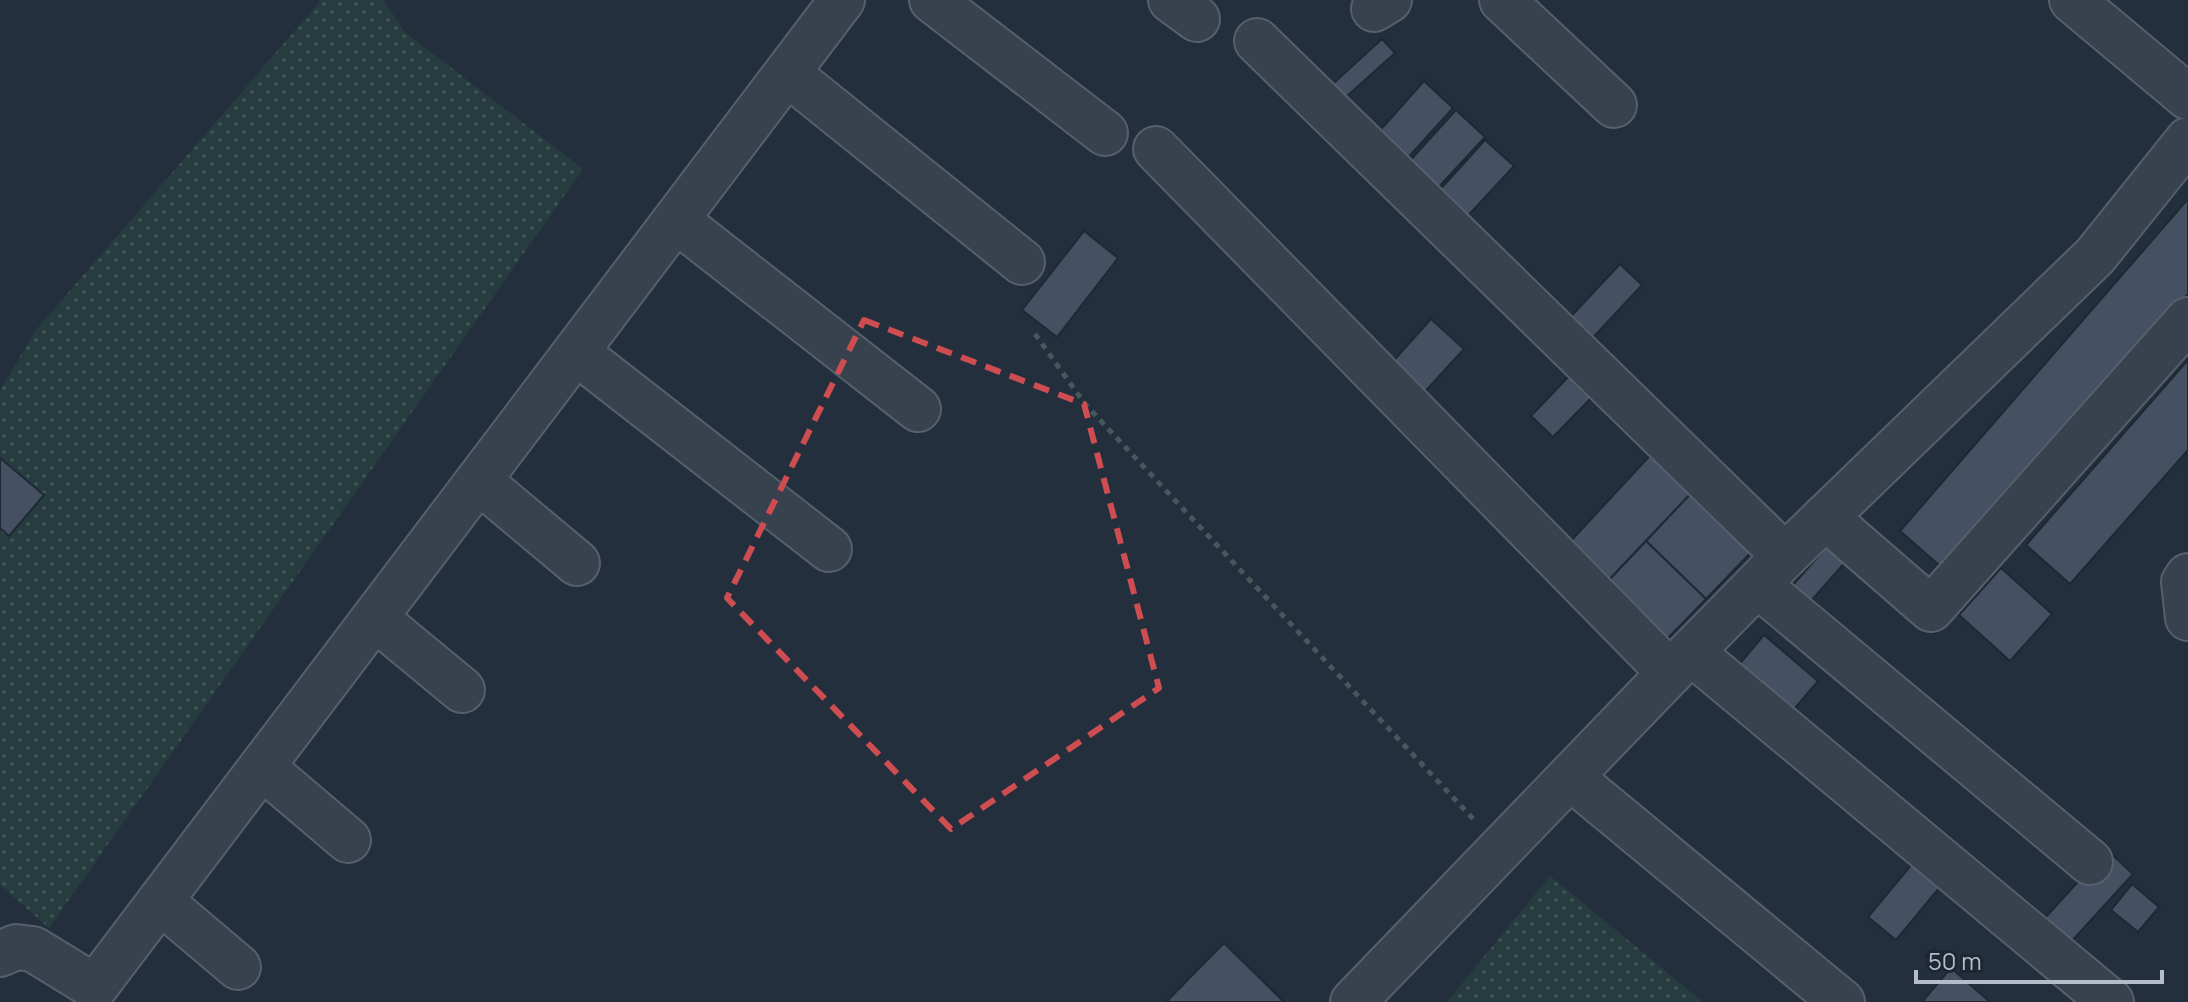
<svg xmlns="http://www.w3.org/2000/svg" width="2188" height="1002" font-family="Manrope,sans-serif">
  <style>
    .grass { fill: url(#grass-dots) }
    .building { fill: #455162; stroke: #1f2835; stroke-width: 2 }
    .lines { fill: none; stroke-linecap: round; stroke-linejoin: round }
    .minor-casing { stroke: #565f6c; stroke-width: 48 }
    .path { stroke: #44595c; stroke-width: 5; stroke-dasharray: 6 6; stroke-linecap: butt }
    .minor { stroke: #38414e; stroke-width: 44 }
    .marked { fill: none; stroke: #ce4d50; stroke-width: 6; stroke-dasharray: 16 10; stroke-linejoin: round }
  </style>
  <defs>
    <pattern id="grass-dots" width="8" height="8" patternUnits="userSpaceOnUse" patternTransform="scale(2)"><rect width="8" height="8" fill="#263c3f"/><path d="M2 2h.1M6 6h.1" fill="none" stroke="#435659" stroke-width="1.8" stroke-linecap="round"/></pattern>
  </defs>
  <rect width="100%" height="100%" fill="#242f3e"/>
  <!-- grass -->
  <g class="grass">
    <path d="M319 0H383L406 33 583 169 49 928 0 885V391L36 330 318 4Z"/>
    <path d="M1550 876 1703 1002H1447Z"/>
  </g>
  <!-- building -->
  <g class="building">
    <path d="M1382 39 1395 53 1337 105 1325 91Z"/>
    <path d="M1424 81 1453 108 1404 162 1375 136Z"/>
    <path d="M1456 110 1485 137 1435 191 1406 165Z"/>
    <path d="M1485 140 1514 166 1464 220 1436 194Z"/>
    <path d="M2188 199V294L1947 572 1900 531Z"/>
    <path d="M1084 231 1118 258 1057 337 1022 310Z"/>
    <path d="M1620 264 1642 285 1585 346 1563 325Z"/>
    <path d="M1431 319 1464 349 1420 397 1387 368Z"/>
    <path d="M2188 360V450L2070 584 2026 545Z"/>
    <path d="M1571 374 1594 395 1553 437 1531 416Z"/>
    <path d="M1658 447 1698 486 1608 581 1568 544Z"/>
    <path d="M0 458 44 495 9 536 0 528Z"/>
    <path d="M1698 486 1759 544 1706 599 1646 541Z"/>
    <path d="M1646 541 1706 599 1667 639 1608 581Z"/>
    <path d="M1829 544 1847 560 1811 601 1793 585Z"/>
    <path d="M2001 568 2052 614 2010 661 1959 615Z"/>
    <path d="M1764 635 1818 681 1790 714 1736 668Z"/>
    <path d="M2107 850 2133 874 2070 943 2044 919Z"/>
    <path d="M1917 858 1945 881 1896 940 1868 917Z"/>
    <path d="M2132 884 2159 907 2138 932 2111 910Z"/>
    <path d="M1224 943 1284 1002H1166Z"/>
    <path d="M1951 968 1990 1002H1922Z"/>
  </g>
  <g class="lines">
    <defs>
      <g id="minor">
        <path d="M932 0 1105 133"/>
        <path d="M1171 0 1197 19"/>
        <path d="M1502 0 1614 105"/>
        <path d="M2072 0 2188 97"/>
        <path d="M1374 9 1389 0"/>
        <path d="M1257 41 1785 556"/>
        <path d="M787 73 1022 262"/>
        <path d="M1156 149 1670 673"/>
        <path d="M676 220 918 409"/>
        <path d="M576 352 829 549"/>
        <path d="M479 481 577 563"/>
        <path d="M1825 517 1931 609 2188 320"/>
        <path d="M2188 576 2184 582 2188 618"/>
        <path d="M1758 585 2090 862"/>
        <path d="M375 618 462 690"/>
        <path d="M1692 653 2111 1002"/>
        <path d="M262 767 348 840"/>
        <path d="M1570 777 1842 1002"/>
        <path d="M160 901 238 967"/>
        <path d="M0 954 16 947 33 949 95 987 842 0"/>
        <path d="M1353 1002 1670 673 1785 556 2095 256 2188 140"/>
      </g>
    </defs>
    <!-- minor casing -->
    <use href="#minor" class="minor-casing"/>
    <!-- path -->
    <path class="path" d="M1035 334 1085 404 1476 822"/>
    <!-- minor -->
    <use href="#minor" class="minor"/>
  </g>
  <!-- marked area -->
  <path class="marked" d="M864 320 1084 404 1159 688 951 829 727 598Z"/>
  <!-- scale -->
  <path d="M1916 970v12h246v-12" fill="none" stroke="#b4bcc9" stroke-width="4"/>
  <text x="1928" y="970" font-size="24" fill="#b4bcc9" stroke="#1d2633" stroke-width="6" paint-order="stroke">50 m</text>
</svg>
